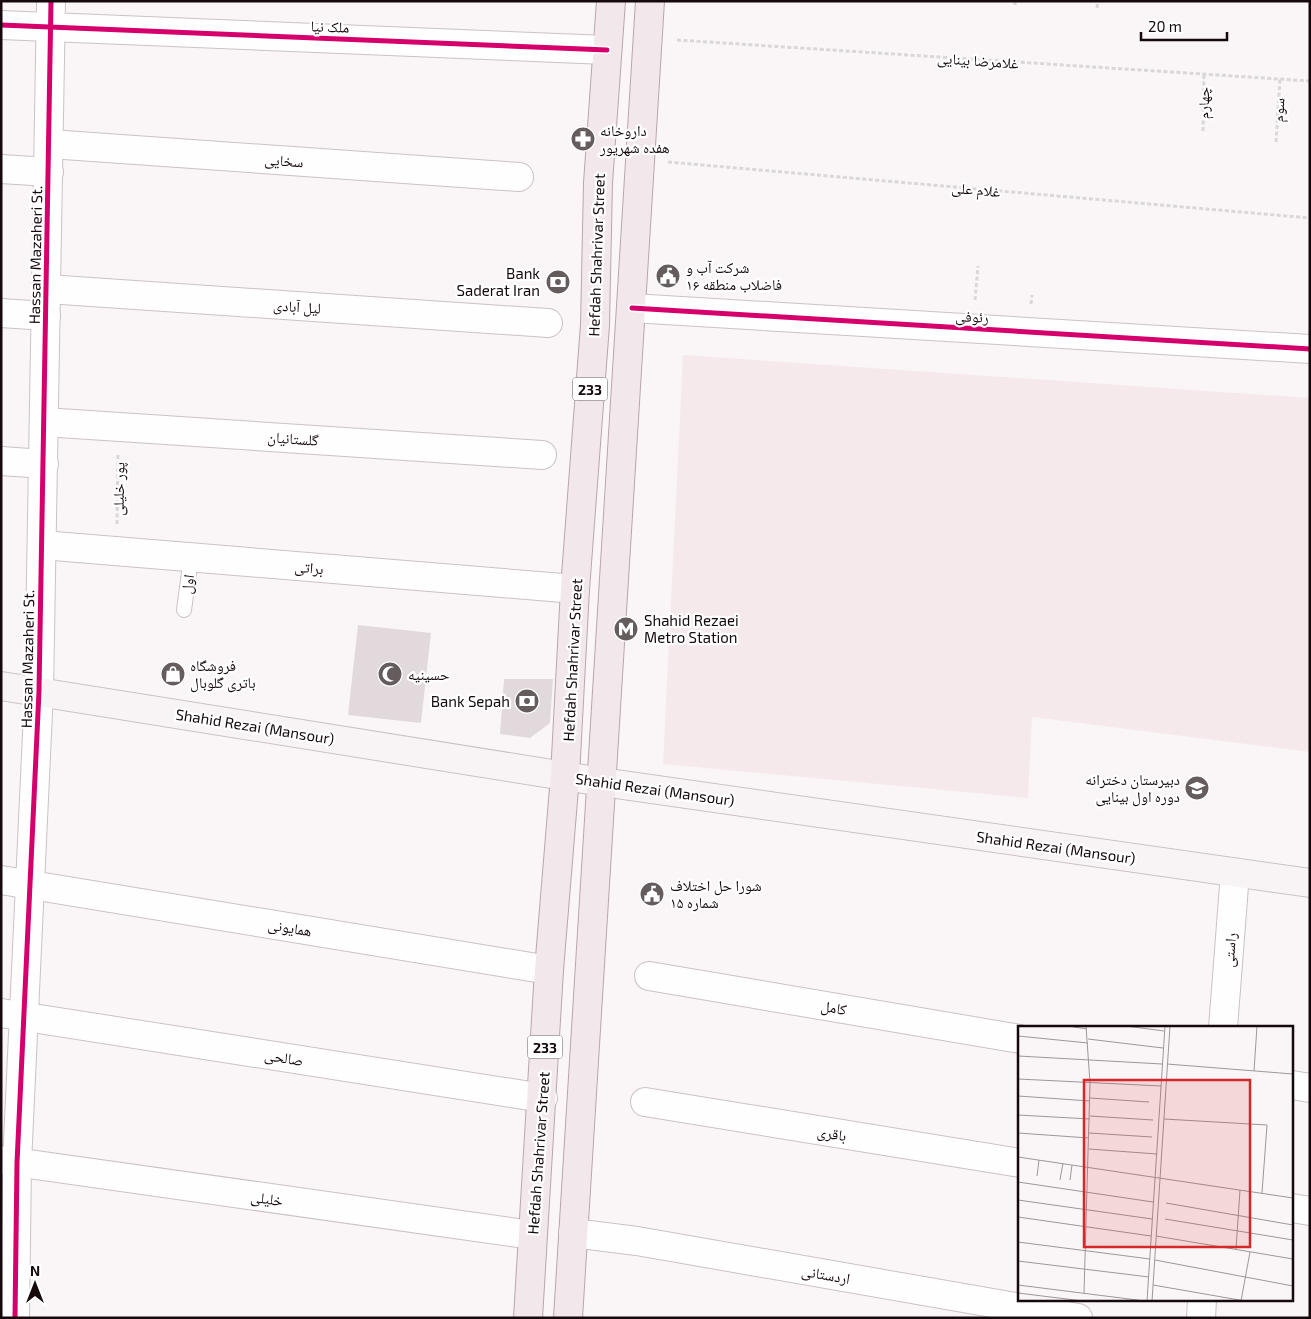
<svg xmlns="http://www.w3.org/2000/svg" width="1311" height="1319" font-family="'Exo 2','Noto Naskh Arabic',sans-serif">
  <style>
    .built { fill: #f6e9ec }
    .building { fill: #e2d9dc }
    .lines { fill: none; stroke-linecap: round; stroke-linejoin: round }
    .service-casing { stroke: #cbc2c4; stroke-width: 16 }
    .minor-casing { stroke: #cbc2c4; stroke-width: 30 }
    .secondary-casing { stroke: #cbc2c4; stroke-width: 30 }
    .primary-casing { stroke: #b9a6ac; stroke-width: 30 }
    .path { stroke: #d9d7d8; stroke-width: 3; stroke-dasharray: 4 2.5; stroke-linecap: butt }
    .service { stroke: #fefefe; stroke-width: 14 }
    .minor { stroke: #fefefe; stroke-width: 28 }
    .secondary { stroke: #f8f3f4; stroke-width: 28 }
    .primary { stroke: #f2e8eb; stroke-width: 28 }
    .cycleway-casing { stroke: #fff; stroke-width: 8 }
    .cycleway { stroke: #d6006c; stroke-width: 5 }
    .labels { text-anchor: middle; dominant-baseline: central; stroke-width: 4.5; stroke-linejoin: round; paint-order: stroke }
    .shield { fill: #fff; stroke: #5b5355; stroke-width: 1 }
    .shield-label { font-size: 14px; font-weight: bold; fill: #15090c }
    .street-label { font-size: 15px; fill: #15090c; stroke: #fff }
    .poi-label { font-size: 15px; fill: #15090c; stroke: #fff; text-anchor: start }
    .inset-road { fill: none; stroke: #9e9799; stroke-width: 1 }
    .view { fill: #d62828; fill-opacity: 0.15; stroke: #d62828; stroke-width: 2.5 }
    .inset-edge { fill: none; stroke: #15090c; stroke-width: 2.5 }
  </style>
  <rect width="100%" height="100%" fill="#faf6f7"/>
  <!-- built -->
  <path class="built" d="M683 355 1310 398V752L1032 717 1028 798 663 764Z"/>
  <!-- building -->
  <g class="building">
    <path d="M358 625 431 633 421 723 348 715Z"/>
    <path d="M504 679H553L550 723 530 738 500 734Z"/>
  </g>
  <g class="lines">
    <defs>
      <path id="service" d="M184 610 191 558"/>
      <g id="minor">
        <path d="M1 25 607 50"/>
        <path d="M50 144 519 177"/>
        <path d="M1 169 49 172"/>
        <path d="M47 289 548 323"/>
        <path d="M632 308 1310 349"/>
        <path d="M1 313 46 316"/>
        <path d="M44 422 542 455"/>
        <path d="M1 461 44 464"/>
        <path d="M42 545 575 589"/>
        <path d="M1 880 549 970"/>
        <path d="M649 976 1020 1039"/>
        <path d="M1 1013 543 1098"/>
        <path d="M1223 1028 1235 873"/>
        <path d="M1292 1085 1310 1088"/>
        <path d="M645 1102 1020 1163"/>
        <path d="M1 1160 532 1235"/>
        <path d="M1292 1208 1310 1211"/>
        <path d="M573 1233 637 1241 1078 1318"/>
        <path d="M15 1318 17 1163 39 691 51 1"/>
        <path d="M1201 1318 1202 1300"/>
      </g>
      <path id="secondary" d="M1 686 602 782 1310 883"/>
      <g id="primary">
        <path d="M528 1318 549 970 565 776 575 589 595 325 598 183 611 1"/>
        <path d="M568 1318 650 1"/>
      </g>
    </defs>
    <!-- service casing -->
    <use href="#service" class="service-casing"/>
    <!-- minor casing -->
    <use href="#minor" class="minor-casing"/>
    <!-- secondary casing -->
    <use href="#secondary" class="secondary-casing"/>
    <!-- primary casing -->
    <use href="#primary" class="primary-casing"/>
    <!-- path -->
    <g class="path">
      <path d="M1015 5V1"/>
      <path d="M1097 8 1098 1"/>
      <path d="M677 40 1310 81"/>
      <path d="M1203 131 1204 74"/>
      <path d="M1276 142 1280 79"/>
      <path d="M668 162 1310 218"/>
      <path d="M975 300 978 266"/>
      <path d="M1031 304 1032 295"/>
      <path d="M117 524 118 455"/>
    </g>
    <!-- service -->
    <use href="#service" class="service"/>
    <!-- minor -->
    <use href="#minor" class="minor"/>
    <!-- secondary -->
    <use href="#secondary" class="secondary"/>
    <!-- primary -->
    <use href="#primary" class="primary"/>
    <defs>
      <g id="cycleway">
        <path d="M1 25 607 50"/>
        <path d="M632 308 1310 349"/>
        <path d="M15 1318 17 1163 39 691 51 1"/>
      </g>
    </defs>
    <!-- cycleway casing -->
    <use href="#cycleway" class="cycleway-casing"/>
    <!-- cycleway -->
    <use href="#cycleway" class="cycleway"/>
  </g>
  <!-- icons -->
  <defs>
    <symbol id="pharmacy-disc" viewBox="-11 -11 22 22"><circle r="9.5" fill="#655c5e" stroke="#fff"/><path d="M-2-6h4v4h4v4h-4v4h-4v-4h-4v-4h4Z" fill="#fff"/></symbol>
    <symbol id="civic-disc" viewBox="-11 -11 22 22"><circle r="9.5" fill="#655c5e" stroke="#fff"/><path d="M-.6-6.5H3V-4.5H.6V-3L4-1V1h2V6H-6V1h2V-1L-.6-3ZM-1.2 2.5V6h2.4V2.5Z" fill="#fff"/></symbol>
    <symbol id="bank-disc" viewBox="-11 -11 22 22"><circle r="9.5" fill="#655c5e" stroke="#fff"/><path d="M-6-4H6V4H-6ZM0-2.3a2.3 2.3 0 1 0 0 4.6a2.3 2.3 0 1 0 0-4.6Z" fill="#fff"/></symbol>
    <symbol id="metro-disc" viewBox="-11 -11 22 22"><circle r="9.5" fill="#655c5e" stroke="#fff"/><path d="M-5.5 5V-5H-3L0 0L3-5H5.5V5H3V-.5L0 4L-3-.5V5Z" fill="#fff"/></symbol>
    <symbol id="shop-disc" viewBox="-11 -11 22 22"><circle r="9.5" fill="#655c5e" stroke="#fff"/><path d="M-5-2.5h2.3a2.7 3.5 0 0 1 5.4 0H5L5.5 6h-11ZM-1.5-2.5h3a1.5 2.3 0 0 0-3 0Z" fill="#fff"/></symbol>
    <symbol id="mosque-disc" viewBox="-11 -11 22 22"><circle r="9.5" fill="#655c5e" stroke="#fff"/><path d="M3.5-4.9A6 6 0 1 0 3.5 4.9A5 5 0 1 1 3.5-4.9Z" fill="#fff"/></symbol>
    <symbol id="school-disc" viewBox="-11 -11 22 22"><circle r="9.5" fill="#655c5e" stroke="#fff"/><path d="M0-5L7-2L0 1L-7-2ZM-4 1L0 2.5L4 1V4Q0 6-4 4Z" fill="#fff"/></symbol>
  </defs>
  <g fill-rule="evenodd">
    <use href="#pharmacy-disc" x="569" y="125" width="28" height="28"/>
    <use href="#civic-disc" x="654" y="262" width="28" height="28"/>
    <use href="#bank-disc" x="544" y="268" width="28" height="28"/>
    <use href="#metro-disc" x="612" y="615" width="28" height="28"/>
    <use href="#shop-disc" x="159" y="660" width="28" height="28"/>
    <use href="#mosque-disc" x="376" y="660" width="28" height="28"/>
    <use href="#bank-disc" x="513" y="687" width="28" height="28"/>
    <use href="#school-disc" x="1183" y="774" width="28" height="28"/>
    <use href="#civic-disc" x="638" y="880" width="28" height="28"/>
  </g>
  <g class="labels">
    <!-- shield labels -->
    <g class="shield">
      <rect x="572.5" y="377.5" width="35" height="23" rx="4"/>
      <rect x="527.5" y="1035.5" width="35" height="23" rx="4"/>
    </g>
    <g class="shield-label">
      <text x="590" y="389">233</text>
      <text x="545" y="1047">233</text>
    </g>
    <!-- street labels -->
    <g class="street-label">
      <text transform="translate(330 26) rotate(2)">ملک نیا</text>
      <text transform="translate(978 60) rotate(4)">غلامرضا بینایی</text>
      <text transform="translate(1203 103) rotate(-89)">چهارم</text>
      <text transform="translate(1278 110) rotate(-87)">سوم</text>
      <text transform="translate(284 160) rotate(4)">سخایی</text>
      <text transform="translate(976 189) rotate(5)">غلام علی</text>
      <text transform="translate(35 255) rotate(-89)">Hassan Mazaheri St.</text>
      <text transform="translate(596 255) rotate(-88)">Hefdah Shahrivar Street</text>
      <text transform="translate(297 306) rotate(4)">لیل آبادی</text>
      <text transform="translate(972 316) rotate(3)">رئوفی</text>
      <text transform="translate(293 438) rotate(4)">گلستانیان</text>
      <text transform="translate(118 489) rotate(-89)">پور خلیلی</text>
      <text transform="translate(309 567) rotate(5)">براتی</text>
      <text transform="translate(187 584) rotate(-82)">اول</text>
      <text transform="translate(27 659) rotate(-89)">Hassan Mazaheri St.</text>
      <text transform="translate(572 660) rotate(-87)">Hefdah Shahrivar Street</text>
      <text transform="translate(255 726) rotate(9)">Shahid Rezai (Mansour)</text>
      <text transform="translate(655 789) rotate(8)">Shahid Rezai (Mansour)</text>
      <text transform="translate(1056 847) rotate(8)">Shahid Rezai (Mansour)</text>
      <text transform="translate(290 927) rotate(9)">همایونی</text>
      <text transform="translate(1229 950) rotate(-86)">راستی</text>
      <text transform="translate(834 1007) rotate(10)">کامل</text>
      <text transform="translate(284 1057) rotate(9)">صالحی</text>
      <text transform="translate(832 1133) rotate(9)">باقری</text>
      <text transform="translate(538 1153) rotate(-86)">Hefdah Shahrivar Street</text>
      <text transform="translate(267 1198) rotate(8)">خلیلی</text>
      <text transform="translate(826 1274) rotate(10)">اردستانی</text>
    </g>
    <!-- poi labels -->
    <g class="poi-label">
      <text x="600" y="130">داروخانه<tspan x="600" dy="17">هفده شهریور</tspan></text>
      <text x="686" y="267">شرکت آب و<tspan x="686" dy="17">فاضلاب منطقه ۱۶</tspan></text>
      <text x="540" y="273" text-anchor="end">Bank<tspan x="540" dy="17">Saderat Iran</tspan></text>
      <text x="644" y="620">Shahid Rezaei<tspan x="644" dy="17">Metro Station</tspan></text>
      <text x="190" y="665">فروشگاه<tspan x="190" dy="17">باتری گلوبال</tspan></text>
      <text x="408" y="674">حسینیه</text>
      <text x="510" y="701" text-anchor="end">Bank Sepah</text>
      <text x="1180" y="779" text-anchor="end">دبیرستان دخترانه<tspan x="1180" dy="17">دوره اول بینایی</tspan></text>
      <text x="670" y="885">شورا حل اختلاف<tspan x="670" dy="17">شماره ۱۵</tspan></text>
    </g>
  </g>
  <!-- overview -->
  <g transform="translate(1018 1026)">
    <rect width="275" height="275" fill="#faf6f7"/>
    <path class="inset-road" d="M50 0 69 3M108 0 146 5M0 10 70 17M70 13 145 22M0 30 144 38M149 38 275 48M236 45 239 0M0 53 143 60M0 70 72 75M72 72 131 76M0 89 72 93M72 90 135 94M146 93 249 99 244 167M0 107 71 112M71 107 134 111M71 123 139 128M0 131 275 172M19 150 21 134M42 154 45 137M52 154 54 139M0 156 135 176M0 174 134 193M148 177 275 199M0 191 133 210M147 193 275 214M138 210 275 233M0 216 132 233M218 223 222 164M137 234 275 260M0 235 131 251M0 259 127 275M135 259 227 275M0 267 65 275M66 267 72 57 68 0M129 275 147 0M134 275 152 0M223 275 232 226"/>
    <path class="view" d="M66 54H232V221H66Z"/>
    <rect width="275" height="275" class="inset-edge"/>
  </g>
  <!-- border -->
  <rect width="1311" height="1319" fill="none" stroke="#15090c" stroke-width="5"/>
  <!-- north arrow -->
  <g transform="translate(35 1284)" stroke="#ffffff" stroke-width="4" paint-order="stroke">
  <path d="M0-4L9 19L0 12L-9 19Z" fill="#15090c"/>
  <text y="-8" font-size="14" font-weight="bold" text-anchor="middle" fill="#15090c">N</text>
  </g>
  <!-- scale -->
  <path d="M1141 32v8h86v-8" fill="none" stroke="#15090c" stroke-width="2.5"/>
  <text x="1148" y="32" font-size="15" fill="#15090c" stroke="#ffffff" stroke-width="4" paint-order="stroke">20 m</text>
</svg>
